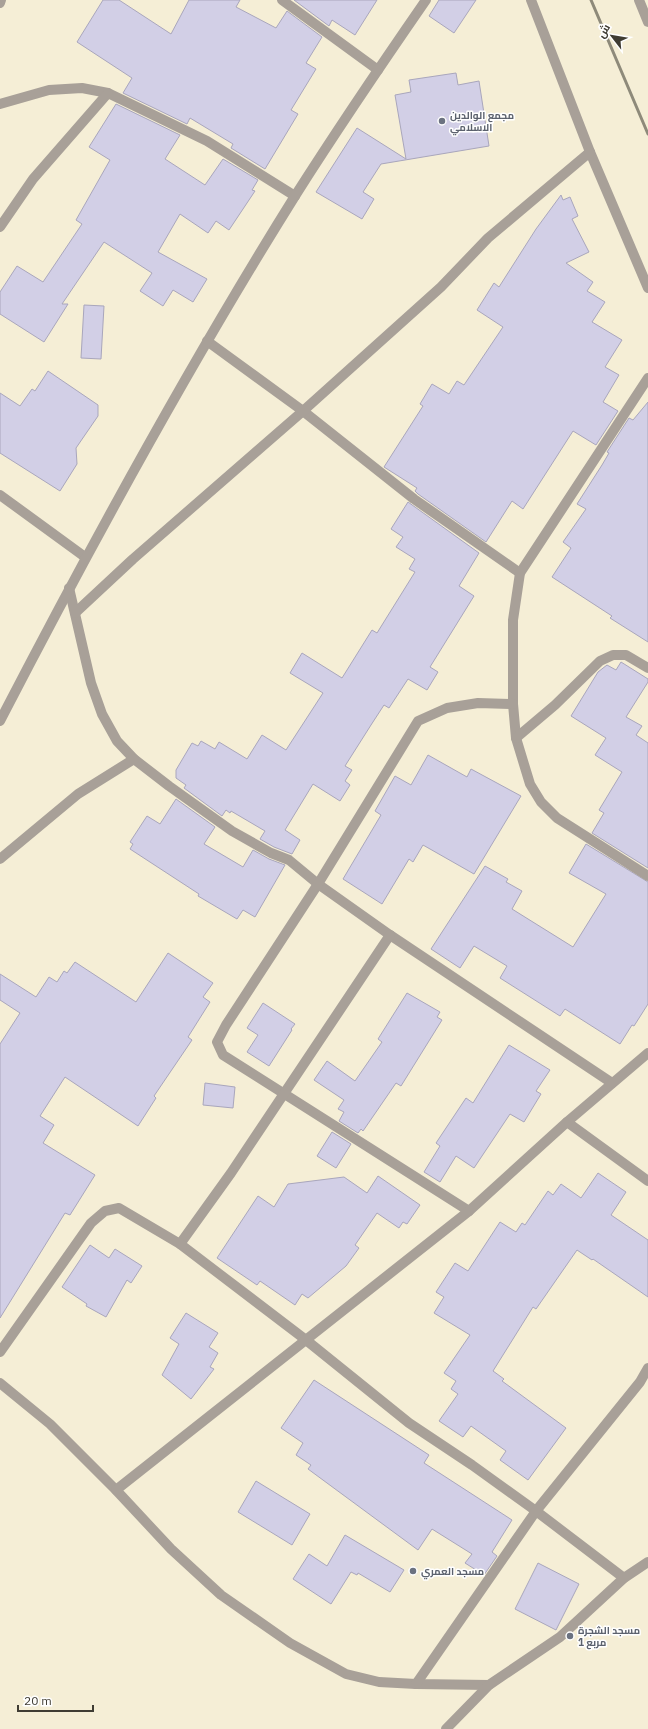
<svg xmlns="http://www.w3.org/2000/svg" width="648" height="1729" font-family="'IBM Plex Sans',Cairo,sans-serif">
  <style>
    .building { fill: #d2cfe6; stroke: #a9a6bc }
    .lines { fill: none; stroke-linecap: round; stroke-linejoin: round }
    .minor { stroke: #a8a098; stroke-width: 10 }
    .tertiary { stroke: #a8a098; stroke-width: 10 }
    .rail { stroke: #8e8a7a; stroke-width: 3 }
    .worship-dot { fill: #6b7280; stroke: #fff; stroke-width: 1.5 }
    .labels { text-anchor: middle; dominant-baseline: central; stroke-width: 3; stroke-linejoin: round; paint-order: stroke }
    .worship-label { font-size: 10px; font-weight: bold; fill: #5b616d; stroke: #fff; text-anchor: start }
  </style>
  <rect width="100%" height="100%" fill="#f5eed6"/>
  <!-- building -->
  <g class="building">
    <path d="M103 0H119L171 34 189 0H240L236 7 276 28 287 11 322 37 306 63 316 69 291 110 298 114 265 169 231 148 233 144 190 118 187 124 123 93 132 78 77 42Z"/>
    <path d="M294 0H377L355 35 332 20 329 26Z"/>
    <path d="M439 0H476L454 33 429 16Z"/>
    <path d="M456 73 458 85 479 81 489 146 381 164 363 192 374 199 362 219 316 192 357 128 406 159 395 95 411 92 409 80Z"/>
    <path d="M116 104 180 135 165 159 205 185 223 159 258 180 252 190 255 191 229 230 216 221 208 233 180 214 158 252 207 279 193 302 173 290 163 306 140 291 152 273 104 242 62 304H68L44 342 0 314V292L17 266 43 282 82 224 76 220 110 160 89 147Z"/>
    <path d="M561 195 563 200 570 197 578 216 572 219 589 252 566 263 593 282 587 291 605 302 592 322 622 340 605 367 619 375 603 402 618 411 596 445 573 431 523 509 512 501 486 542 418 494 415 491 417 488 384 467 423 406 420 404 432 384 449 394 457 381 464 385 503 327 477 310 494 283 499 287 536 229Z"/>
    <path d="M84 305 104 306 101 359 81 358Z"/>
    <path d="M48 371 98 405V416L76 448 77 464 60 491 0 453V393L20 406 32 389 35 391Z"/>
    <path d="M648 402V642L610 618 612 616 552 577 571 548 563 542 586 509 577 504 602 465 609 453 607 452 629 418 633 420Z"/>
    <path d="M408 502 479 553 459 586 474 596 430 667 438 672 427 690 408 679 389 708 384 705 371 725 345 766 352 770 345 781 350 785 340 801 313 784 285 830 300 840 292 854 274 847 260 839 265 831 231 811 230 813 226 810 222 816 184 788 186 785 176 778V770L192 743 198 746 201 741 215 749 219 742 247 759 262 735 286 750 323 693 290 673 302 653 342 678 372 630 377 633 415 572 409 569 415 559 396 547 403 537 391 529Z"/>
    <path d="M621 662 648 679V682L626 717 642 726 636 735 648 743V868L592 833 604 813 599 810 622 772 595 755 606 738 571 716 598 672 607 665 616 670Z"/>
    <path d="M428 755 467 777 471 769 521 796 474 874 423 845 413 862 409 859 382 904 343 879 381 815 375 811 395 776 411 785Z"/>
    <path d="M176 799 215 827 204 844 243 867 253 850 269 859 285 865 255 917 243 910 237 919 198 896 199 894 130 849 133 844 130 842 147 816 160 824Z"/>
    <path d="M586 844 648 882V1004L634 1026 632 1025 620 1044 565 1009 560 1016 500 978 507 966 474 946 460 968 431 949 485 866 508 879 506 882 522 891 512 909 573 947 606 894 569 873Z"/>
    <path d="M168 953 213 983 203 997 210 1002 188 1037 192 1040 154 1096 156 1098 138 1126 65 1077 40 1116 54 1125 43 1143 95 1175 70 1215 65 1213 0 1318V1044L20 1013 0 1000V974L36 997 49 977 57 982 64 971 67 973 75 962 136 1002Z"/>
    <path d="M407 993 440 1012 437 1017 442 1020 401 1086 396 1083 363 1131 361 1129 358 1133 339 1121 344 1112 338 1109 344 1100 314 1080 327 1061 355 1081 382 1042 378 1039Z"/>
    <path d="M263 1003 295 1024 291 1029 292 1030 269 1066 247 1052 258 1035 247 1028Z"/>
    <path d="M509 1045 550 1070 536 1091 541 1094 524 1122 510 1114 474 1168 456 1156 440 1182 424 1172 440 1146 436 1143 466 1098 473 1103Z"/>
    <path d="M205 1083 235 1087 233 1108 203 1105Z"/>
    <path d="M332 1132 351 1144 336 1168 317 1156Z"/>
    <path d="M598 1173 626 1192 611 1215 648 1240V1297L593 1259 592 1260 577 1250 536 1309 533 1307 493 1371 504 1379 502 1381 566 1428 528 1480 500 1460 506 1451 471 1426 463 1437 439 1421 458 1394 451 1389 456 1381 444 1373 470 1335 434 1313 444 1297 436 1292 455 1263 468 1271 500 1222 516 1232 522 1223 525 1225 548 1191 553 1195 561 1184 581 1198Z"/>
    <path d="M378 1176 420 1205 407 1224 403 1222 399 1228 377 1213 355 1245 359 1248 346 1266 308 1298 302 1294 295 1305 260 1281 257 1285 217 1258 258 1196 274 1207 288 1184 344 1177 367 1193Z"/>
    <path d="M90 1245 109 1258 115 1249 142 1266 131 1283 127 1280 106 1317 86 1306 87 1304 62 1287Z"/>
    <path d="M186 1313 218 1333 209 1347 218 1353 210 1367 214 1369 191 1399 162 1375 179 1344 170 1338Z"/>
    <path d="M314 1380 429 1455 424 1463 512 1520 492 1552 497 1556 484 1575 465 1563 472 1554 432 1529 418 1550 308 1469 311 1465 296 1455 303 1443 281 1428Z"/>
    <path d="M256 1481 310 1514 292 1545 238 1512Z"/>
    <path d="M345 1535 404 1570 390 1592 358 1573 357 1575 351 1572 331 1604 293 1579 309 1554 327 1566Z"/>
    <path d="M538 1563 579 1584 556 1630 515 1609Z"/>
  </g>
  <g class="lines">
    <!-- minor -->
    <g class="minor">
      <path d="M282 0 378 70"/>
      <path d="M531 0 590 152 648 288"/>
      <path d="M0 3 1 0"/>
      <path d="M0 104 49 90 82 88 108 93 207 141 295 196"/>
      <path d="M0 227 33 179 108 93"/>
      <path d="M207 341 303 411 414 499 520 573"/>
      <path d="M648 378 520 573 513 620V704L516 738 530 784 541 802 557 818 648 876"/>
      <path d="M0 495 85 557"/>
      <path d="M69 588 91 683 102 714 117 741 134 759 169 786 232 831 271 853 289 860 318 884 390 935 612 1083"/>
      <path d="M75 613 133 559 303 411 441 287 488 238 590 152"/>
      <path d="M0 721C92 543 188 367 295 196 337 130 381 65 426 0"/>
      <path d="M516 738 555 705 600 661 613 655H626L648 668"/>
      <path d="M0 859 78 794 134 759"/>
      <path d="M567 1122 648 1181"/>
      <path d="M469 1211 223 1055 217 1042 226 1025 318 884 418 721 447 708 478 703 513 704"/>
      <path d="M180 1244 231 1173 390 935"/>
      <path d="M0 1352 91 1223 105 1211 119 1208 180 1244 306 1340 409 1423 472 1465 536 1511 624 1578"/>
      <path d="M0 1383 50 1424 116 1490 171 1549 221 1595 290 1643 346 1674 379 1682 416 1684 489 1685"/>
      <path d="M116 1490 469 1211 567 1122 648 1053"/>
      <path d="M416 1684 536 1511 640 1382 648 1368"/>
      <path d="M446 1729 489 1685 560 1637 624 1578 648 1562"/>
    </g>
    <!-- tertiary -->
    <path class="tertiary" d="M639 0 648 22"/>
    <!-- rail -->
    <path class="rail" d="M591 0 648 134"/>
  </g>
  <!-- markers -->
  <g class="worship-dot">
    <circle cx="442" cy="121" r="4"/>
    <circle cx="413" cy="1571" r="4"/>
    <circle cx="570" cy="1636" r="4"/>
  </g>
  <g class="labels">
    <!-- worship labels -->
    <g class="worship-label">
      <text x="450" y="115">مجمع الوالدين<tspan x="450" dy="12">الاسلامي</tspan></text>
      <text x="421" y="1571">مسجد العمري</text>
      <text x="578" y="1630">مسجد الشجرة<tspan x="578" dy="12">مربع 1</tspan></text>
    </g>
  </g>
  <!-- north arrow -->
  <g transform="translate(612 36) rotate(301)" stroke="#ffffff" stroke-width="3" paint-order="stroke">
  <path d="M0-3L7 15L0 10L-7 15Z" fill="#3f3c33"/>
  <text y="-6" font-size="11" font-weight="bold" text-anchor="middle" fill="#3f3c33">ش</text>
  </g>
  <!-- scale -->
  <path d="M18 1705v6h75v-6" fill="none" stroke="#3f3c33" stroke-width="2"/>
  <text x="24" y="1705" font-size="12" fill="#3f3c33" stroke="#ffffff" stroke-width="3" paint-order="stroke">20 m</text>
</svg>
